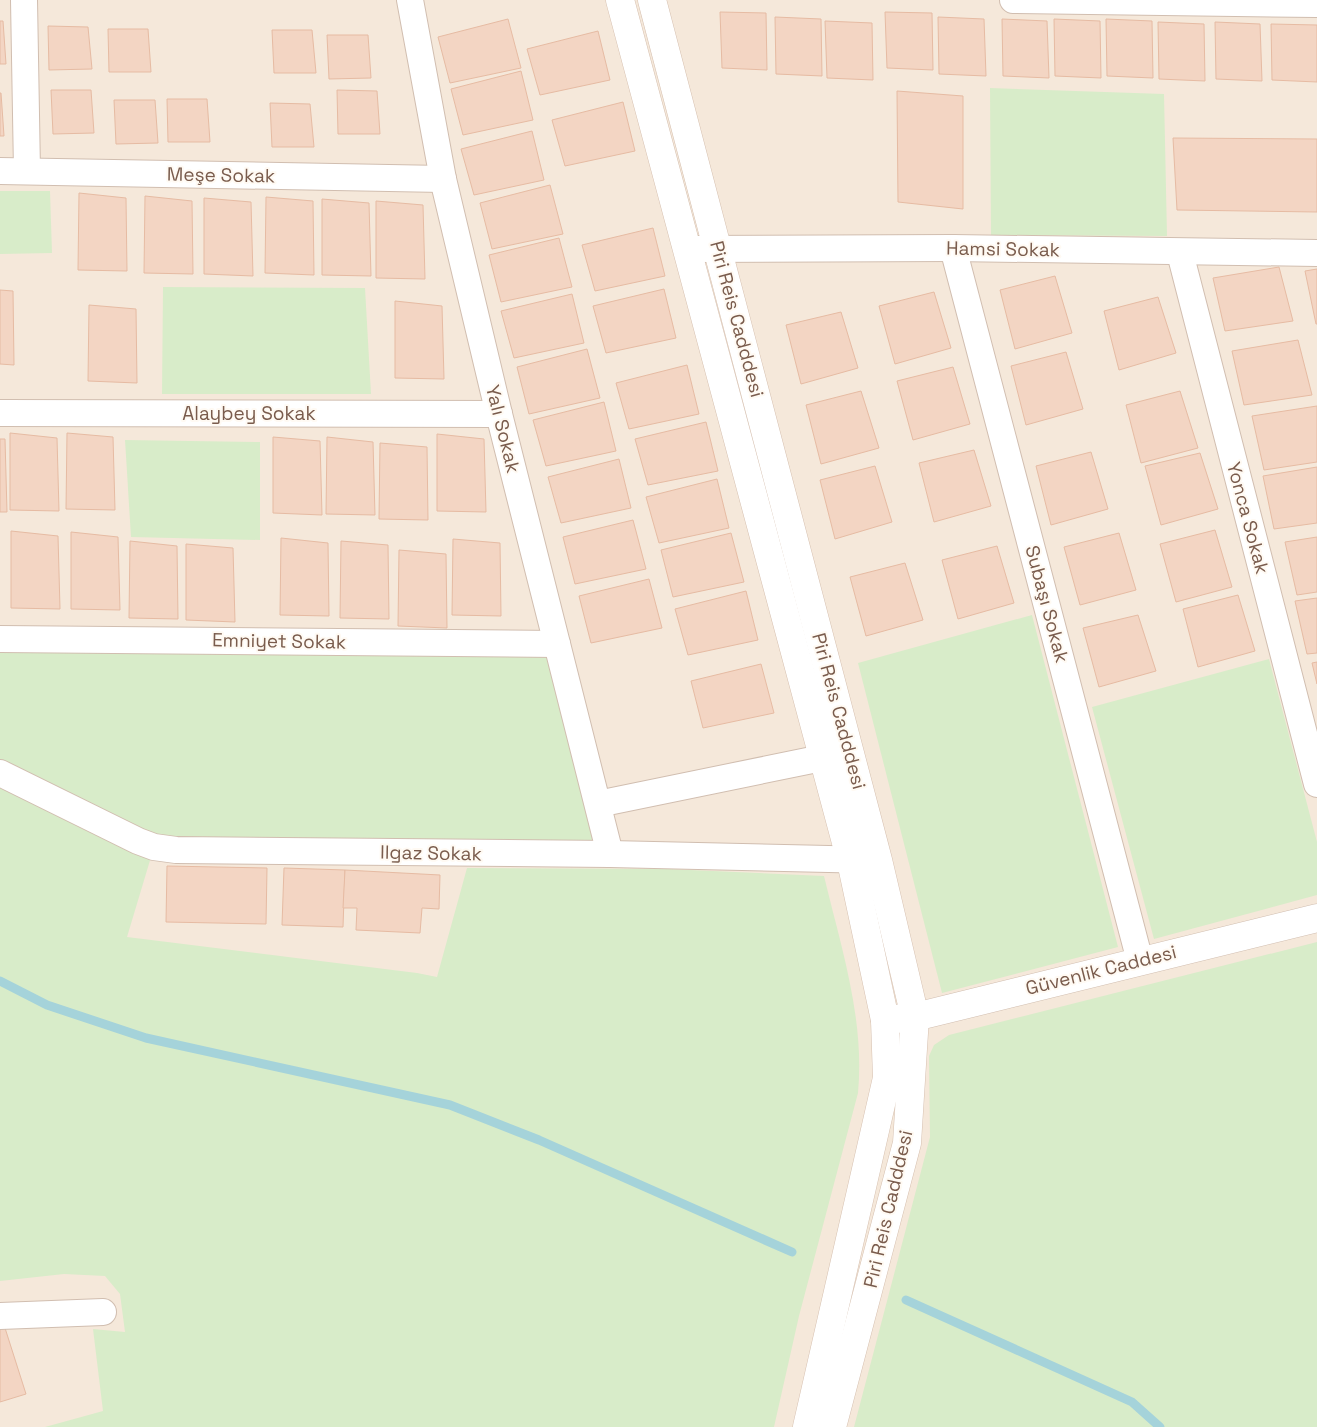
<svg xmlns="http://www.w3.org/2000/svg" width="1317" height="1427" font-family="'Space Grotesk',sans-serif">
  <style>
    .residential { fill: #f5e8da }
    .green { fill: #d8ecc9 }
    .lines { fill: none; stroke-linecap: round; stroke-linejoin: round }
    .stream { stroke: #a5d3da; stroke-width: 9 }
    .building { fill: #f3d5c3; stroke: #e6bba3 }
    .minor-casing { stroke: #d1beb0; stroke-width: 28 }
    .tertiary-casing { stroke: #d1beb0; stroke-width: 29 }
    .secondary-casing { stroke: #d6c0b0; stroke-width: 29 }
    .minor { stroke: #fff; stroke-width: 26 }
    .tertiary { stroke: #fff; stroke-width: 28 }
    .secondary { stroke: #fff; stroke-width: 28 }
    .labels { text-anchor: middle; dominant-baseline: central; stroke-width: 4; stroke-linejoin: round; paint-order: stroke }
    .street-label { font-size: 19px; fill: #7a5c4d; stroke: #fffaf3 }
  </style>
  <rect width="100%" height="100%" fill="#fdf6ec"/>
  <!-- residential -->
  <rect class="residential" x="0" y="0" width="1317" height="1427"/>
  <!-- green -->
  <g class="green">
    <path d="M990 88 1164 94 1167 236 991 235Z"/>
    <path d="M0 191H50L52 253 0 254Z"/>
    <path d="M163 287 365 288 371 394H162Z"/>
    <path d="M125 440 260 442V540L131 537Z"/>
    <path d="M1032 615 1118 947 942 993 858 663Z"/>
    <path d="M0 639 557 644 610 854 154 847 127 937 417 973 437 977 467 868 668 869 824 876C841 947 865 1019 858 1093L799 1316 774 1427H45L103 1411 93 1329 125 1332 120 1294 105 1276 64 1274 0 1281Z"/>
    <path d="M1269 659 1317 842V895L1154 939 1092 707Z"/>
    <path d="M1317 942V1427H854L930 1137 929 1056 934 1045 949 1035Z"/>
  </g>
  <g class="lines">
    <!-- stream -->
    <g class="stream">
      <path d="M0 981 47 1005 146 1038 450 1105 539 1140 792 1252"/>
      <path d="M906 1300 1132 1402 1160 1427"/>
    </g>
  </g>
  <!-- building -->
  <g class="building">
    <path d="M720 12 766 13 767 70 722 68Z"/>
    <path d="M885 12 932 13 933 70 887 68Z"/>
    <path d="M775 17 821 19 822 76 776 74Z"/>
    <path d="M938 17 984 19 986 76 939 74Z"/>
    <path d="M508 19 521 68 450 83 438 37Z"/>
    <path d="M1002 19 1047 21 1049 78 1003 76Z"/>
    <path d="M1054 19 1100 21 1101 78 1055 76Z"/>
    <path d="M1106 19 1152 21 1153 78 1107 76Z"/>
    <path d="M0 21H3L6 64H0Z"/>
    <path d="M825 21 872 23 873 80 827 78Z"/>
    <path d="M1158 22 1204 24 1205 81 1159 79Z"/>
    <path d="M1215 22 1260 24 1262 81 1216 79Z"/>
    <path d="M1271 24 1317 25V82L1272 80Z"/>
    <path d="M48 26 88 27 92 69 49 70Z"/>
    <path d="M108 29H148L151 72H109Z"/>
    <path d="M272 30H312L316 73H274Z"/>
    <path d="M598 31 610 80 540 95 527 49Z"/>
    <path d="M327 35H368L371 78 329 79Z"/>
    <path d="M521 71 533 120 463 135 451 89Z"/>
    <path d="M51 90H91L94 133 53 134Z"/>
    <path d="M337 90 377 91 380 134H338Z"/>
    <path d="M897 91 963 96V209L898 202Z"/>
    <path d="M0 93H1L4 136H0Z"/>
    <path d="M167 99H207L210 142H168Z"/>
    <path d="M114 100H155L158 143 116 144Z"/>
    <path d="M623 102 635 151 565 166 552 120Z"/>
    <path d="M270 103 310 104 314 147H272Z"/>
    <path d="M532 131 544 180 474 195 461 149Z"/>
    <path d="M1173 138 1317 139V212L1177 210Z"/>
    <path d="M550 185 563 234 492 249 480 203Z"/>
    <path d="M79 193 126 198 127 271 78 270Z"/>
    <path d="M145 196 192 201 193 274 144 273Z"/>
    <path d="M266 197 313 201 314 275 265 273Z"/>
    <path d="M204 198 251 202 253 276 204 274Z"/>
    <path d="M322 199 369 203 371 276 322 275Z"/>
    <path d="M376 201 423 205 425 279 376 278Z"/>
    <path d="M653 228 665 276 595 291 582 245Z"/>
    <path d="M559 238 572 287 501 302 489 255Z"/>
    <path d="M1279 267 1293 321 1225 331 1213 278Z"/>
    <path d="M1317 269V324H1316L1305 271Z"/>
    <path d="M1055 276 1072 333 1015 349 1000 290Z"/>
    <path d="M664 289 676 338 606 353 593 306Z"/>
    <path d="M0 290 13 291 14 365 0 364Z"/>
    <path d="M934 292 951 348 895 364 879 306Z"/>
    <path d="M572 294 584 343 514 358 501 311Z"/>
    <path d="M1158 297 1176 353 1119 370 1104 311Z"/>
    <path d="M395 301 442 306 444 379 395 378Z"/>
    <path d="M89 305 136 309 137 383 88 381Z"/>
    <path d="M841 312 858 368 801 384 786 325Z"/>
    <path d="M1298 340 1312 395 1244 405 1232 351Z"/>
    <path d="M587 349 600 398 529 414 517 367Z"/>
    <path d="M1066 352 1083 409 1026 425 1011 366Z"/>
    <path d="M687 365 699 414 629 429 616 383Z"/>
    <path d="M953 367 970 424 913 440 897 381Z"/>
    <path d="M861 391 879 448 821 464 806 405Z"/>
    <path d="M1180 391 1198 448 1141 463 1126 405Z"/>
    <path d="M604 402 616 451 546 466 533 420Z"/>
    <path d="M1317 406V462L1264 470 1252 416Z"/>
    <path d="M706 422 718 471 648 485 635 439Z"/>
    <path d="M10 433 57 438 59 511 10 510Z"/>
    <path d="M67 433 113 437 115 510 66 509Z"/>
    <path d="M437 434 484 439 486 512 437 511Z"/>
    <path d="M273 437 320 441 322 515 273 513Z"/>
    <path d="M327 437 373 442 375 515 326 514Z"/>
    <path d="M0 439H5L7 512H0Z"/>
    <path d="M380 443 427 447 428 520 379 519Z"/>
    <path d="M974 450 991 506 934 522 919 463Z"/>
    <path d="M1091 452 1108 509 1051 525 1036 466Z"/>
    <path d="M1200 453 1218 509 1161 525 1145 466Z"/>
    <path d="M619 459 631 508 561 523 548 477Z"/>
    <path d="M875 466 892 522 835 539 820 480Z"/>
    <path d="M1317 467V523L1274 529 1263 476Z"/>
    <path d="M717 479 729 528 659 543 646 497Z"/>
    <path d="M633 520 646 569 575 584 563 537Z"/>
    <path d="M1215 530 1232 587 1176 602 1160 544Z"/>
    <path d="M11 531 58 536 60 609 11 608Z"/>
    <path d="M71 532 118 537 120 610 71 609Z"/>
    <path d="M731 533 744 582 673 597 661 550Z"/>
    <path d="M1119 533 1136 590 1080 605 1064 547Z"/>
    <path d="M1317 537V592L1297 595 1285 542Z"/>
    <path d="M281 538 328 543 329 616 280 615Z"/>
    <path d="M453 539 500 543 501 616 452 615Z"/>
    <path d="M130 541 177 546 178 619 129 618Z"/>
    <path d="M341 541 388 545 389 619 340 618Z"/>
    <path d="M186 544 233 548 235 622 186 620Z"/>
    <path d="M997 546 1014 603 958 619 942 560Z"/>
    <path d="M399 550 446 554 447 628 398 626Z"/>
    <path d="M905 563 923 620 866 636 850 577Z"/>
    <path d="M649 579 662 628 591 643 579 596Z"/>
    <path d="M746 591 758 640 688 655 675 609Z"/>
    <path d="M1238 595 1255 651 1198 667 1183 609Z"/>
    <path d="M1317 598V653L1307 654 1295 601Z"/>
    <path d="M1138 615 1156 671 1099 687 1083 628Z"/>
    <path d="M1317 662V684L1312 663Z"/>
    <path d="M761 664 774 713 703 728 691 681Z"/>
    <path d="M167 866 267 868 266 924 166 922Z"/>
    <path d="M284 868 345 870 343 927 282 925Z"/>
    <path d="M345 870 440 875 439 909 422 908 420 933 356 930 357 908H343Z"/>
    <path d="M5 1328 26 1394 0 1402V1329Z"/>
  </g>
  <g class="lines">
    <defs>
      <g id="minor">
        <path d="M24 0 27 171"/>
        <path d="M410 0 443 179 499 414 610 854"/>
        <path d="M1013 0 1317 4"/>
        <path d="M0 171 443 179"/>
        <path d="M953 248 1140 961"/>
        <path d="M689 249 953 248 1317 253"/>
        <path d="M1180 253 1317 784"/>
        <path d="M0 413 499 414"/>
        <path d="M0 639 557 644"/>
        <path d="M0 773 138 841 154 847 176 850 610 854 873 860"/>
        <path d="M598 804 822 758"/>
        <path d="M0 1316 103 1312"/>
      </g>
      <path id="tertiary" d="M885 1020 915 1017 1317 918"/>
      <g id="secondary">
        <path d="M620 0 851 861 885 1020 887 1078 807 1427"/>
        <path d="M652 0 878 860 915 1017 907 1143 832 1427"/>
      </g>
    </defs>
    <!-- minor casing -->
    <use href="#minor" class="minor-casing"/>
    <!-- tertiary casing -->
    <use href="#tertiary" class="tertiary-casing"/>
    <!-- secondary casing -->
    <use href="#secondary" class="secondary-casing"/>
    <!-- minor -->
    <use href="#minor" class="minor"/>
    <!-- tertiary -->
    <use href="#tertiary" class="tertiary"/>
    <!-- secondary -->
    <use href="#secondary" class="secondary"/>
  </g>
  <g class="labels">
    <!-- street labels -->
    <g class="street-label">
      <text transform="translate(221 175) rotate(1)">Meşe Sokak</text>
      <text transform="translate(1003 249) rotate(1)">Hamsi Sokak</text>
      <text transform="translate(737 319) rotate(75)">Piri Reis Cadddesi</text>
      <text x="249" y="413">Alaybey Sokak</text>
      <text transform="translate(503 429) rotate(76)">Yalı Sokak</text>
      <text transform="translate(1248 518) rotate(75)">Yonca Sokak</text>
      <text transform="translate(1047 604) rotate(75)">Subaşı Sokak</text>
      <text transform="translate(279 641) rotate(1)">Emniyet Sokak</text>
      <text transform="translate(839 711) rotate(75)">Piri Reis Cadddesi</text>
      <text transform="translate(431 853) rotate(1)">Ilgaz Sokak</text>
      <text transform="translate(1101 970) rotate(-14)">Güvenlik Caddesi</text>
      <text transform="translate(888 1209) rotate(-77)">Piri Reis Cadddesi</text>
    </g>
  </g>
</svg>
